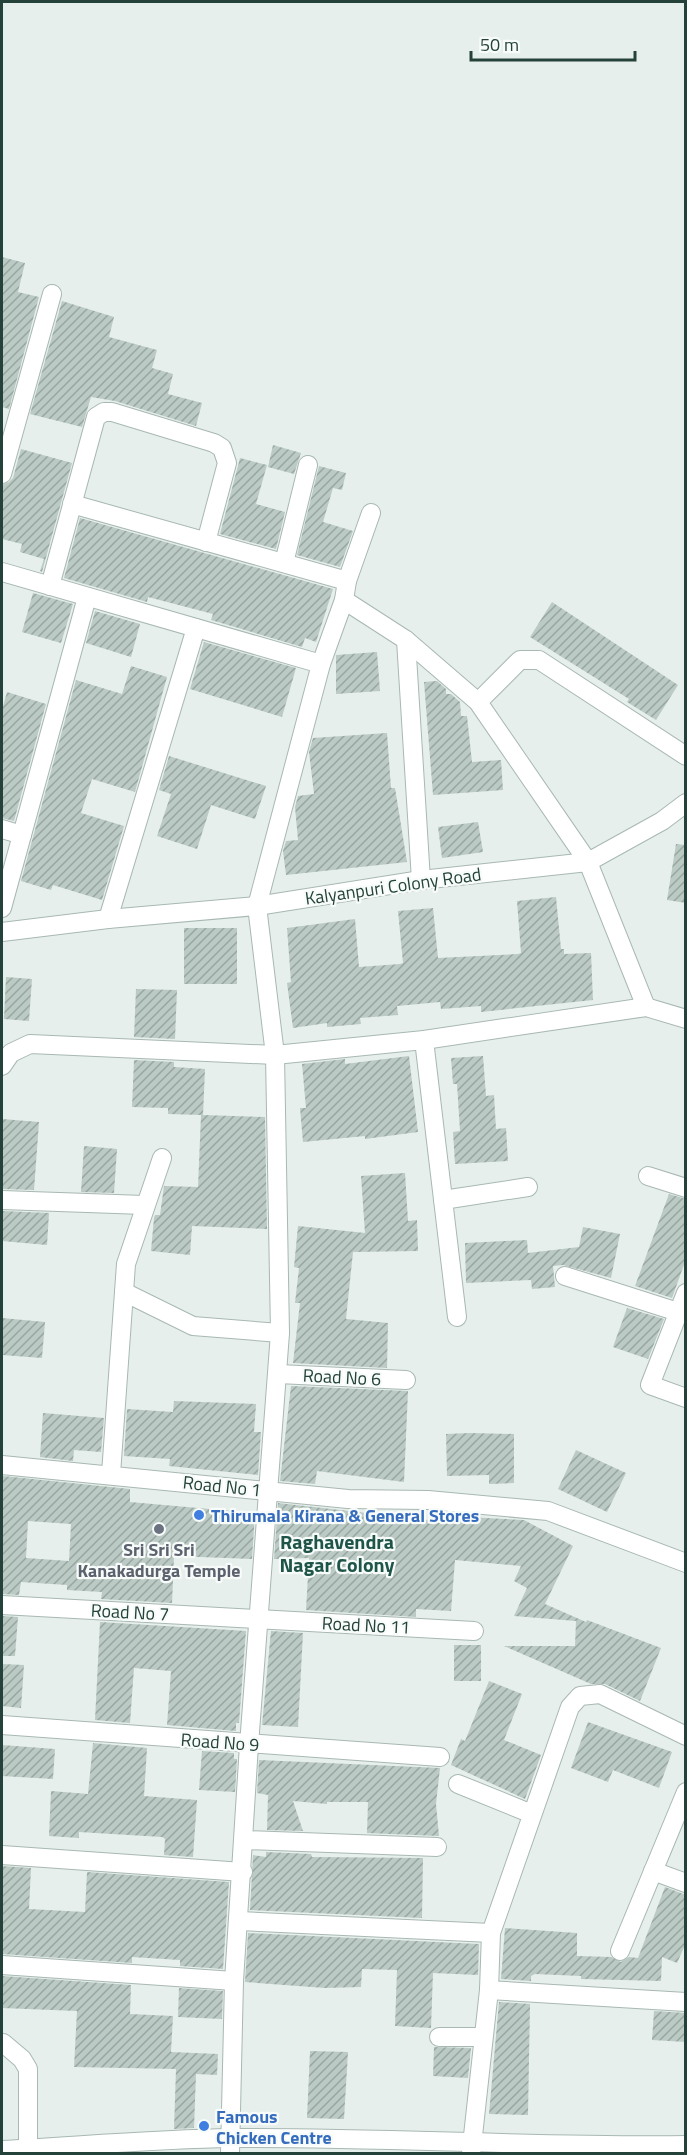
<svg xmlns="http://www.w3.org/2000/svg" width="687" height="2155" font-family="'Titillium Web',sans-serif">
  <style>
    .building { fill: url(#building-hatch); fill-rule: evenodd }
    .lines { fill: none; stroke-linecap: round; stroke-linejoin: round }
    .minor-casing { stroke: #a8b8b2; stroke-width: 20 }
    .minor { stroke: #fff; stroke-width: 18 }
    .shop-dot { fill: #3f7fe0; stroke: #f7fbf9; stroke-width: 2 }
    .worship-dot { fill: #6b7280; stroke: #f7fbf9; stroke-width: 2 }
    .labels { text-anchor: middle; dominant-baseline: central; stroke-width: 4.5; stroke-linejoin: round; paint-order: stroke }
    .street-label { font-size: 18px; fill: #24423a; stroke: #f7fbf9 }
    .shop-label { font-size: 18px; font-weight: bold; fill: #366cbe; stroke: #f7fbf9; text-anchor: start }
    .worship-label { font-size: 18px; font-weight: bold; fill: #5b616d; stroke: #f7fbf9 }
    .neighbourhood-label { font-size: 20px; font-weight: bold; fill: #1f5548; stroke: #f7fbf9 }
  </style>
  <defs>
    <pattern id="building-hatch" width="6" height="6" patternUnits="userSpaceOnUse" patternTransform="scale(1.5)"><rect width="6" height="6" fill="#bbcac4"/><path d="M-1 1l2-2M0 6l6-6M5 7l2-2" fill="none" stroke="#98a6a0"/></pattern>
  </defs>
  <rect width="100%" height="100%" fill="#e6efeb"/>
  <!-- building -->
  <g class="building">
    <path d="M2 257 25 263 18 292 39 297 9 409 2 407Z"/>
    <path d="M62 301 114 317 109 337 157 350 152 368 173 374 168 394 202 403 196 426 115 401 91 397 82 427 30 414Z"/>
    <path d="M273 445 301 453 294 474 268 467Z"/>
    <path d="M21 449 72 463 42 572 40 571 44 559 20 552 22 544 2 539V485L9 482 13 478Z"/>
    <path d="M240 458 267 465 256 504 285 512 276 549 220 534Z"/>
    <path d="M319 466 346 473 342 490 333 488 323 522 353 531 340 567 297 555Z"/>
    <path d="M80 518 333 589 316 642 305 638 302 647 211 620 213 614 148 597 147 602 64 578Z"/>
    <path d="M33 593 73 604 61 643 22 632Z"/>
    <path d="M552 602 678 685 656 720 627 702 629 699 530 637Z"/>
    <path d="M95 611 140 624 131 657 86 643Z"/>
    <path d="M204 642 296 668 282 717 190 689Z"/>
    <path d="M377 652 380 691 336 694V655Z"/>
    <path d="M131 666 167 677 135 792 92 779 81 813 124 826 102 900 53 885 51 890 21 881 76 680 122 694Z"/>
    <path d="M437 681 446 689V694H451L460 702 461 716H467L472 762 501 760 503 790 433 795 424 682Z"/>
    <path d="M7 692 46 704 14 821 2 818V710Z"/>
    <path d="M387 733 391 788H395L407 862 286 875 283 851 286 841 298 840 295 807 298 796 314 794 309 752 313 738Z"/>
    <path d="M169 756 266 786 255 819 211 805 197 849 157 836 171 794 159 790Z"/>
    <path d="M478 822 483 852 442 858 438 827Z"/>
    <path d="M676 844 686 845V903L667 900Z"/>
    <path d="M556 897 561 949H564V954L591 953 593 1000 481 1012V1006L441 1009 440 1002 397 1006 398 1015 360 1018 361 1024 327 1027V1023L293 1028 287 983 291 982 287 928 355 919 359 967 400 964 403 963 398 911 433 908 438 958 518 954 521 953 517 901Z"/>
    <rect x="184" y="928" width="53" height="56"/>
    <path d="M6 977 32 979 29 1021 4 1019Z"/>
    <path d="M136 989 177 990 175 1039 134 1037Z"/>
    <path d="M409 1056 418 1132 365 1139V1136L303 1142 300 1108H306L302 1064 345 1059V1064Z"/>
    <path d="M483 1056 486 1096 494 1095 496 1129 506 1128 508 1161 455 1164 453 1132 460 1131 457 1084H453L451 1058Z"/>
    <path d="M134 1060 174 1062V1067L205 1069 203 1115 265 1117 267 1229 192 1226 190 1255 151 1251 154 1218 155 1215H160L164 1186 198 1187 201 1115 168 1114V1108L132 1107Z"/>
    <path d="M2 1119 39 1122 34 1190 2 1189Z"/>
    <path d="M84 1146 117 1149 114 1193 81 1192Z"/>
    <path d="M405 1173 408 1221 417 1220 418 1251 353 1252 346 1319 388 1323 387 1368 293 1363 300 1303H295L299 1268 294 1267 298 1226 365 1233 361 1176Z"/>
    <path d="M669 1194 686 1199V1259L672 1298 635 1286Z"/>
    <path d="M2 1211 49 1213 47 1245 2 1241Z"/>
    <path d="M583 1227 620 1234 611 1278 563 1265 553 1266 555 1287 532 1289 531 1280 466 1283 465 1243 527 1240 528 1253 579 1247Z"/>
    <path d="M627 1308 664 1319 648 1359 613 1347Z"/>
    <path d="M2 1318 45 1322 42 1358 2 1355Z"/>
    <path d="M291 1386 408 1391 404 1482 317 1471 315 1484 280 1481Z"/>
    <path d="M174 1401 256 1404 254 1432H261L258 1475 169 1466 170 1459 124 1456 127 1409 173 1412Z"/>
    <path d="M43 1413 104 1418 101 1452 74 1450 73 1461 40 1457Z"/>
    <path d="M470 1433 514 1434V1483L489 1484V1475L447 1476 446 1434Z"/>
    <path d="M576 1450 626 1473 607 1512 558 1489Z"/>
    <path d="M3 1476 130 1489V1502L255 1513 252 1559 174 1556 172 1603 101 1599 102 1592 67 1590V1585L21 1582 19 1595 2 1594ZM28 1521 71 1524 69 1561 26 1558Z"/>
    <path d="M278 1503 429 1520 430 1515 524 1520 573 1546 545 1604 586 1622 587 1620 661 1648 640 1701 605 1684H591L504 1646H575L576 1621 514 1616 527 1588 514 1581 521 1566 455 1560 451 1611 416 1609V1617L306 1610 309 1558 274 1559Z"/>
    <path d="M2 1616 18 1617 15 1656H2Z"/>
    <path d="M100 1622 246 1631 239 1723H236V1731L167 1725 171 1671 134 1668 130 1723 95 1720Z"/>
    <path d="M271 1631 303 1633 298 1727 262 1725Z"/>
    <rect x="454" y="1645" width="27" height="36"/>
    <path d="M2 1664 24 1665 21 1708 2 1706Z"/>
    <path d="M489 1681 522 1694 504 1740 541 1755 525 1799 451 1765 461 1739 465 1741Z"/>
    <path d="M588 1722 672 1752 659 1788 613 1770 608 1782 571 1768Z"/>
    <path d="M93 1743 147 1748 144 1796 197 1800 193 1857 164 1855 165 1839 162 1837 79 1832V1838L49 1836 51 1791 88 1794Z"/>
    <path d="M2 1745 55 1749 53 1779 2 1776Z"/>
    <path d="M202 1751 234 1753V1759H237L235 1792 199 1790Z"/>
    <path d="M259 1760 440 1768 436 1804 439 1836 367 1833 368 1802H327V1804L293 1801 303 1831 267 1830 268 1795 257 1793Z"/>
    <path d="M266 1852 311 1854 312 1857 423 1858 422 1918 250 1910 253 1855 266 1857Z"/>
    <path d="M2 1866 31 1868 29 1909 85 1912 87 1872 229 1882 223 1969 180 1966V1960L132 1957V1963L2 1954Z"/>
    <path d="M665 1887 686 1895V1943L677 1963 662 1957 661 1981 581 1979V1976L535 1974 531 1976V1981L501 1979 505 1928 577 1933V1956L611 1957 621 1962 629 1957 638 1958Z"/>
    <path d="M248 1933 479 1944 478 1975 433 1973 431 2028 395 2026 397 1970 362 1969 361 1987 325 1988 245 1982Z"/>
    <path d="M2 1976 131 1985 130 2014 173 2016 171 2052 218 2054 217 2075 196 2074 194 2128 174 2129 176 2069 74 2067 77 2011 2 2008Z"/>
    <path d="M179 1988 223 1991 222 2019 178 2017Z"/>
    <path d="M499 2002 530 2004 528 2115 489 2114Z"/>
    <path d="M654 2011 686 2013V2042L652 2040Z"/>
    <path d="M434 2047 471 2048 468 2078 433 2076Z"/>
    <path d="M310 2051 348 2052 344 2119 307 2118Z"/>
  </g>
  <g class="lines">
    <defs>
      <g id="minor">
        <path d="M2 474 52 294"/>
        <path d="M72 504 347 581"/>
        <path d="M284 563 308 465"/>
        <path d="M2 572 321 664"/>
        <path d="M50 586 96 417 104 412H112L214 443 222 448 227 463 206 542"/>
        <path d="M344 600 406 640 478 702 588 862 646 1007"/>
        <path d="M406 640 421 880"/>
        <path d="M478 702 520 660H539L686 756"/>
        <path d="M2 829 22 835"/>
        <path d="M2 908 87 597"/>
        <path d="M108 919 196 628"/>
        <path d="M2 932 108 919 257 906 421 880 588 862 662 821 686 803"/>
        <path d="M424 1040 457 1317"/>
        <path d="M2 1066 11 1053 30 1044 275 1055 424 1040 646 1007 686 1019"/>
        <path d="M648 1176 686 1188"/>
        <path d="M2 1200 144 1205"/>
        <path d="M443 1200 528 1187"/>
        <path d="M565 1276 678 1312"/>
        <path d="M124 1292 193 1326 280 1333"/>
        <path d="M686 1293 650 1385 686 1398"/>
        <path d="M278 1374 406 1380"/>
        <path d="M2 1465 348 1499 428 1500 548 1511 686 1563"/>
        <path d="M111 1474 126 1264 162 1158"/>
        <path d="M2 1605 474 1631"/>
        <path d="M2 1725 440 1757"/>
        <path d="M686 1736 600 1694 580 1696 570 1707 491 1933 489 1990 686 2002"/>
        <path d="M458 1784 532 1814"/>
        <path d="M244 1840 437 1847"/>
        <path d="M2 1855 243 1872"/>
        <path d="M653 1871 686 1883"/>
        <path d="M239 1921 491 1933"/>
        <path d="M620 1951 686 1792"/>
        <path d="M2 1965 234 1981"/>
        <path d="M439 2037H483"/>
        <path d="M3 2043 22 2059 28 2069V2149"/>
        <path d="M2 2150C78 2146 156 2139 232 2138 384 2137 534 2147 686 2145"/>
        <path d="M230 2154 234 1981 249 1745 280 1333 275 1055 257 906 321 664 344 600 347 581 371 513"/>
        <path d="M471 2154 489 1990"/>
      </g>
    </defs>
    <!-- minor casing -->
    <use href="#minor" class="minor-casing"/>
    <!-- minor -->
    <use href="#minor" class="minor"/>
  </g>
  <!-- markers -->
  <g class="shop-dot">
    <circle cx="199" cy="1515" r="6"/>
    <circle cx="204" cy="2126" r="6"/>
  </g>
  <circle class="worship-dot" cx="159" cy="1529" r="6"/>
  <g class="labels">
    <!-- street labels -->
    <g class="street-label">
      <text transform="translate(393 886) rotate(-8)">Kalyanpuri Colony Road</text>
      <text transform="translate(342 1377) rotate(3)">Road No 6</text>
      <text transform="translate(222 1486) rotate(6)">Road No 1</text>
      <text transform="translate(130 1612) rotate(3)">Road No 7</text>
      <text transform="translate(366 1625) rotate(3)">Road No 11</text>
      <text transform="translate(220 1742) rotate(4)">Road No 9</text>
    </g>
    <!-- shop labels -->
    <g class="shop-label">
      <text x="211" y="1515">Thirumala Kirana &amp; General Stores</text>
      <text x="216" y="2116">Famous<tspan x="216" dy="21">Chicken Centre</tspan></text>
    </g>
    <!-- worship labels -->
    <g class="worship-label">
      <text x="159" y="1549">Sri Sri Sri<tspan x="159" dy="21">Kanakadurga Temple</tspan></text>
    </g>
    <!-- neighbourhood labels -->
    <g class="neighbourhood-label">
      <text x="337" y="1541">Raghavendra<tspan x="337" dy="23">Nagar Colony</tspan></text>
    </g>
  </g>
  <!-- border -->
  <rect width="687" height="2155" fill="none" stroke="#24423a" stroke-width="6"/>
  <!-- scale -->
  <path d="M471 51v9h164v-9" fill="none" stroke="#24423a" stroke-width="3"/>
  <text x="480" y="51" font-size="18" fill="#24423a" stroke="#f7fbf9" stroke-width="4.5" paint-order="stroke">50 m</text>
</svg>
